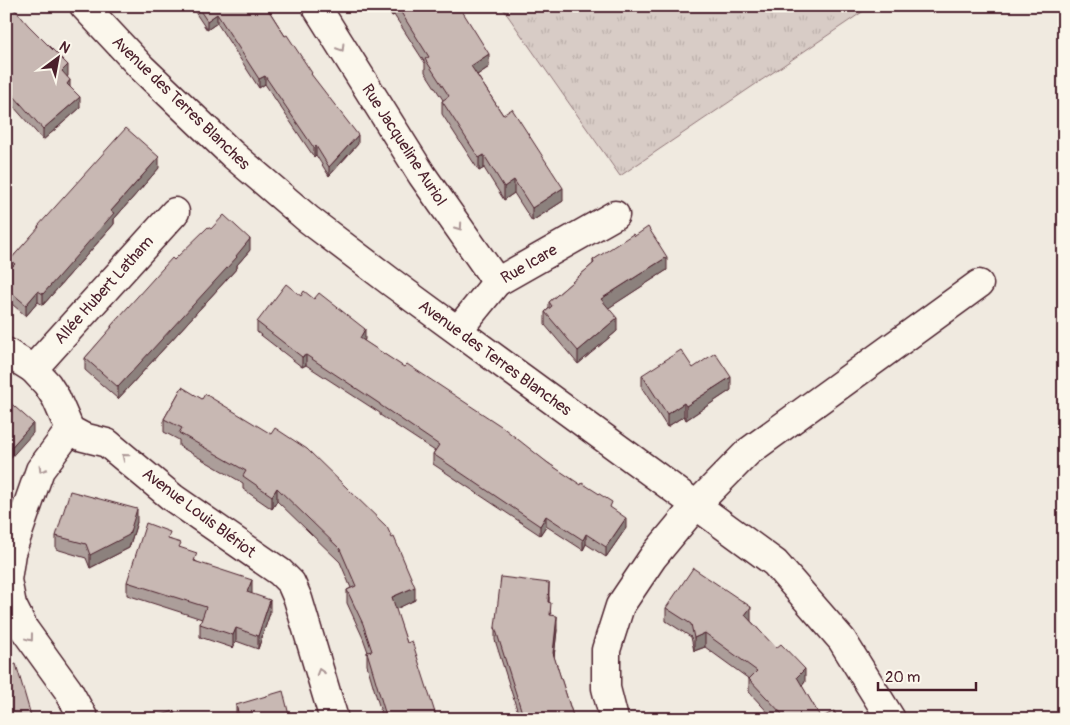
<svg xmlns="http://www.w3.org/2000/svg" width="1070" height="725" font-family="Pangolin,sans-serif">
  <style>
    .grass { fill: url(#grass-tufts); stroke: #917678 }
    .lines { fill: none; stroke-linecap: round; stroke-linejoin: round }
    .street-casing { stroke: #4a1f2b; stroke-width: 31 }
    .street { stroke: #fbf7ec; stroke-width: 28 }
    .wall { fill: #ac9e9a; stroke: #4a1f2b }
    .shaded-wall { fill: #8c817d; stroke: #4a1f2b }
    .building { fill: #c8b8b3; stroke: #4a1f2b }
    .oneway { stroke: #ab9695 }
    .labels { text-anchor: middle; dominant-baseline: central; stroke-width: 4; stroke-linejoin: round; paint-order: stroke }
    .street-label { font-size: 16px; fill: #4a1f2b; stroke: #fbf7ec }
  </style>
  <defs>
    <pattern id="grass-tufts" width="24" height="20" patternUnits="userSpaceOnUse" patternTransform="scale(1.25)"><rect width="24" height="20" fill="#d8ccc6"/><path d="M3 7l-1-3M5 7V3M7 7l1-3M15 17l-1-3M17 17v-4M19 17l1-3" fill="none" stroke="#bbafaa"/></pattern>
  </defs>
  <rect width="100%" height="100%" fill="#f0eae0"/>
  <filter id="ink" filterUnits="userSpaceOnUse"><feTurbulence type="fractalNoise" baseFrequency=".02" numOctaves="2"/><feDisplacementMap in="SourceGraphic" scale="10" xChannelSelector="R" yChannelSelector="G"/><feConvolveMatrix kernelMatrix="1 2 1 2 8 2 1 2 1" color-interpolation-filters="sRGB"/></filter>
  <g filter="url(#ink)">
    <!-- grass -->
    <path class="grass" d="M501 6H871L620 176Z"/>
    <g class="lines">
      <defs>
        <g id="street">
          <path d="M84 6 142 68 232 154 308 219 391 282 775 563 842 640 891 719"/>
          <path d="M316 6 422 175 497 282"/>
          <path d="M458 330 497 282 615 215"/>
          <path d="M6 352 33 369 47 384 56 398 70 430 83 437 107 443 173 498 280 572 291 583 298 599 334 719"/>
          <path d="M33 369 175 212"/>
          <path d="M70 430 40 470 11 553 7 580 12 605 24 629 68 690 84 719"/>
          <path d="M614 719 606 688V650L620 606 653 557 696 505 748 452 979 284"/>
        </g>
      </defs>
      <!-- street casing -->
      <use href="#street" class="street-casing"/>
      <!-- street -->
      <use href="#street" class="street"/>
    </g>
    <!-- wall -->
    <g class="wall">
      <path d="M6 6 68 76H67L70 88 80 108 43 140 6 98V85L7 84 6 83Z"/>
      <path d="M191 6H266L285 36 358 144 329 176 316 155 314 157 265 84 259 88 217 23 207 30Z"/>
      <path d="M386 6H459L489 67 477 75 503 115 563 201 532 221 514 193 504 200 484 168 479 171 442 114V101L443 100 425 72V63L394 15 392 16Z"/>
      <path d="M159 168 114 219V224L43 305 38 302 26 316 6 299V273L10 269V260L38 229V226Z"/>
      <path d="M211 229 250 250 237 265V268L118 399 85 370V358L111 329V326L174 260Z"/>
      <path d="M635 236 667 270 608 308 617 331 578 364 545 325V312L549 308V302L593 264V260Z"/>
      <path d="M301 296 365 339 364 341 548 463 612 509 626 528 606 557 586 544 583 550 546 526 540 535 433 464V454L435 451 380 415V413L306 365 302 367 257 332V322Z"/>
      <path d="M693 368 731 390 686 420 684 416 667 427 642 388V375Z"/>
      <path d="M182 387 415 600 395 609 407 643 437 719H383L367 665V652H368L363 638 347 603V590L351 588 340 562 277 501 272 509 243 489V483L179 446V440L164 432V419Z"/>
      <path d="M137 522 129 548 90 568 86 558 56 549V536Z"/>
      <path d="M170 539 197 562 252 593 251 594 270 613 258 649 236 641 233 648 200 637V624L202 619 127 595V582Z"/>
      <path d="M549 597V602L551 615 557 630 554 657 574 719H520L495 640V627Z"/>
      <path d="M666 608 751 620V621L805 682 802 686 821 718 838 719H774L749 692V679L705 647 694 651 691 637 666 621Z"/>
      <path d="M236 705 290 719H236Z"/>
    </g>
    <!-- shaded-wall -->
    <g class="shaded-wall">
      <path d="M392 6H394V15L392 16Z"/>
      <path d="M217 14V23L207 30V21Z"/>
      <path d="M489 54V67L471 79V66Z"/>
      <path d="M68 65V76L62 82V71Z"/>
      <path d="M265 76V84L259 88V79Z"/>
      <path d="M70 80V91L67 84Z"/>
      <path d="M80 97V108L43 140V129Z"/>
      <path d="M358 135V144L329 176V167Z"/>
      <path d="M316 146V155L314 157V148Z"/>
      <path d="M484 155V168L479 171V158Z"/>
      <path d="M159 157V168L114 219V224L43 305V294L111 211Z"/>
      <path d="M514 180V193L504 200V187Z"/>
      <path d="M563 188V201L532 221V208Z"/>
      <path d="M250 239V250L237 265V268L118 399V387Z"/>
      <path d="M667 257V270L601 313V299Z"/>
      <path d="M38 291V302L26 316V305Z"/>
      <path d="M617 318V331L578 364V351Z"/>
      <path d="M365 329V339L360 348V338Z"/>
      <path d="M306 355V365L302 367V357Z"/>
      <path d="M731 377V390L686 420V406Z"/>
      <path d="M684 403V416L667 427V414Z"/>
      <path d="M33 423V433L6 463V453Z"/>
      <path d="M277 488V501L272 509V496Z"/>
      <path d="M137 509V522L129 548 90 568V555Z"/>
      <path d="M546 516V526L540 535V526Z"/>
      <path d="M626 518V528L606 557V547Z"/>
      <path d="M586 534V544L583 550V540Z"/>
      <path d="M252 580V593L247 605V592Z"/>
      <path d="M549 583V597L548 615V602Z"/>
      <path d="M415 587V600L392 611V597Z"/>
      <path d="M270 600V613L258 649V636Z"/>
      <path d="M751 607V620L745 628V615Z"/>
      <path d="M557 616V630L553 666V653Z"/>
      <path d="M236 628V641L233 648V635Z"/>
      <path d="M705 633V647L694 651V638Z"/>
      <path d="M805 669V682L797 690V677Z"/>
      <path d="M175 711 174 719H170Z"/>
    </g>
    <!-- building -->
    <g class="building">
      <path d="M6 6H12L28 25 68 65 62 71 70 80 67 84 80 97 43 129 6 87V85L13 79 6 72Z"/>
      <path d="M197 6H266L285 36 287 35 312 73 311 74 358 135 329 167 316 146 314 148 265 76 259 79 217 14 207 21Z"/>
      <path d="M397 6H459L489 54 471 66 503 115 512 109 563 188 532 208 514 180 504 187 484 155 479 158 442 101 449 96 425 59 429 57Z"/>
      <path d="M126 128 159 157 111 211 114 213 43 294 38 291 26 305 6 288V273L15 264 10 260 39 227 38 226Z"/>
      <path d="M224 215 250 239 236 256 237 257 118 387 85 358 112 327 111 326 172 258 174 260 208 227 211 229Z"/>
      <path d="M648 227 667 257 601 299 617 318 578 351 545 312 552 306 549 302 594 263 593 260 633 234 635 236Z"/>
      <path d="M286 284 301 296 304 291 314 299 319 293 365 329 360 338 404 367 407 364 501 426 548 463 581 485 582 483 612 502 610 507 626 518 606 547 586 534 583 540 546 516 540 526 433 454 439 445 380 405V404L306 355 302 357 257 322Z"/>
      <path d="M681 350 693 368 715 353 731 377 686 406 684 403 667 414 642 375Z"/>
      <path d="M182 387 202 399 205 394 271 434 275 428 307 449 387 527 392 538 394 537 415 587 392 597 407 643 412 641 437 719H387L367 652 372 651 363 624 347 590 356 586 340 549 277 488 272 496 243 476 246 471 179 433 182 428 164 419Z"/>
      <path d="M6 399 33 423 6 453Z"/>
      <path d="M70 491 137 509 129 535 90 555 86 544 56 536Z"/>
      <path d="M146 523 170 532 168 539 181 543 179 547 197 553 194 561 252 580 247 592 270 600 258 636 236 628 233 635 200 624 206 607 127 582Z"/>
      <path d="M693 568 751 607 745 615 776 648 781 644 805 669 797 677 821 718 834 711 838 719H778L777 717 782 714 749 679 757 671 705 633 694 638 691 624 666 608Z"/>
      <path d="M501 577 549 583 548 602 551 603 550 615 557 616 553 653 574 719H524L495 627Z"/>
      <path d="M16 664 32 719H6V667Z"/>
      <path d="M283 691 290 719H240L236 705Z"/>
      <path d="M175 711 170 719H147Z"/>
    </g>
    <!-- one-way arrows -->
    <defs><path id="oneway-chevron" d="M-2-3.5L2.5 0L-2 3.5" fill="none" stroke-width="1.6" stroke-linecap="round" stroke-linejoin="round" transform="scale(1.25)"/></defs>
    <g class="oneway">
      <use href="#oneway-chevron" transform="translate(341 48) rotate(58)"/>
      <use href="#oneway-chevron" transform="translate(459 227) rotate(55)"/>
      <use href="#oneway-chevron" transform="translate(125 457) rotate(-141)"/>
      <use href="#oneway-chevron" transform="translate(42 469) rotate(122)"/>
      <use href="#oneway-chevron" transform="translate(30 638) rotate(53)"/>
      <use href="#oneway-chevron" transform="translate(320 672) rotate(-107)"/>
    </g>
  </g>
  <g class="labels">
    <!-- street labels -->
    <g class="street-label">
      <text transform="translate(181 103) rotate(44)">Avenue des Terres Blanches</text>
      <text transform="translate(404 145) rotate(57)">Rue Jacqueline Auriol</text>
      <text transform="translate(529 264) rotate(-30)">Rue Icare</text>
      <text transform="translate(104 290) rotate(-48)">Allée Hubert Latham</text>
      <text transform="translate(495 358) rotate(36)">Avenue des Terres Blanches</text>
      <text transform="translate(199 513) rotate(37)">Avenue Louis Blériot</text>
    </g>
  </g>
  <!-- margin -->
  <rect width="1070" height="725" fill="none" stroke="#fbf7ec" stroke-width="25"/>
  <rect x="12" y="12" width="1045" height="700" fill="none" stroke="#4a1f2b" stroke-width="2" filter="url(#ink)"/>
  <!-- north arrow -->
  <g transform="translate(58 58) rotate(32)" stroke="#fbf7ec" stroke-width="4" paint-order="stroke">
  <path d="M0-4L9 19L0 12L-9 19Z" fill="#4a1f2b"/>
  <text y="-8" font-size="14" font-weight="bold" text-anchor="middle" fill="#4a1f2b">N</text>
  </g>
  <!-- scale -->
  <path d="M878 682v8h98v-8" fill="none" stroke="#4a1f2b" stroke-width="2.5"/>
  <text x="885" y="682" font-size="15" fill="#4a1f2b" stroke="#fbf7ec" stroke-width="4" paint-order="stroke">20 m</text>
</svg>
